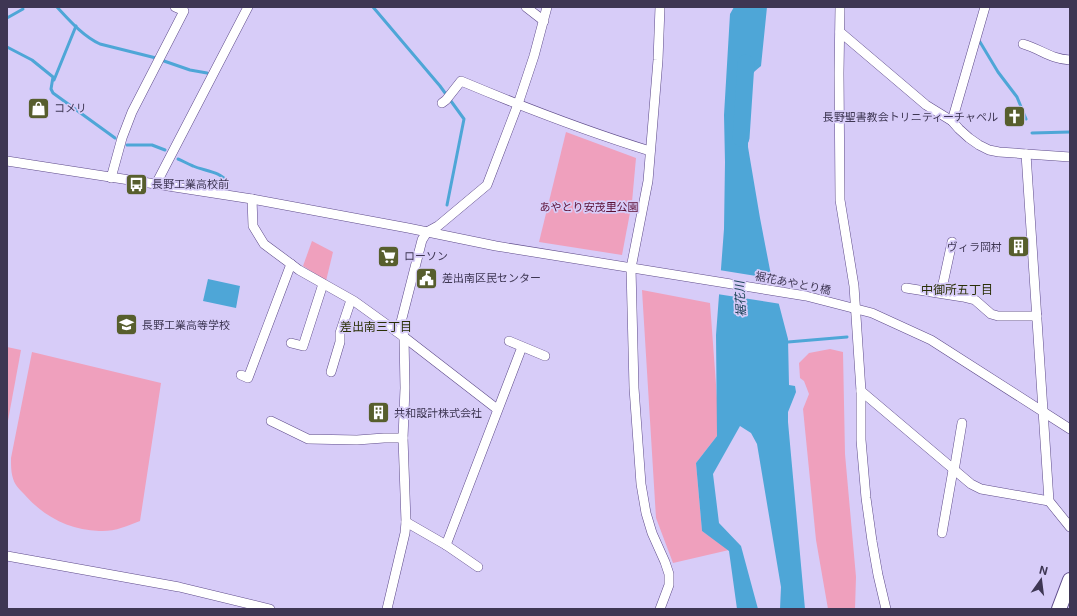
<svg xmlns="http://www.w3.org/2000/svg" width="1077" height="616" font-family="Inter,'Noto Sans JP',sans-serif">
  <style>
    .green { fill: #efa0bd }
    .water { fill: #4ea6d7 }
    .pier { fill: #d7ccf8 }
    .lines { fill: none; stroke-linecap: round; stroke-linejoin: round }
    .stream { stroke: #4ea6d7; stroke-width: 3 }
    .river { stroke: #4ea6d7; stroke-width: 17 }
    .minor-casing { stroke: #5e4b8a; stroke-width: 10 }
    .highway-casing { stroke: #5e4b8a; stroke-width: 16 }
    .minor { stroke: #fff; stroke-width: 9 }
    .highway { stroke: #fff; stroke-width: 14 }
    .labels { text-anchor: middle; dominant-baseline: central; stroke-width: 3.5; stroke-linejoin: round; paint-order: stroke }
    .poi-label { font-size: 11px; fill: #3e3653; stroke: #d7ccf8; text-anchor: start }
    .park-label { font-size: 11px; fill: #5a0e33; stroke: #d7ccf8 }
    .street-label { font-size: 11px; fill: #3e3653; stroke: #d7ccf8 }
    .neighbourhood-label { font-size: 12px; fill: #2a2f06; stroke: #d7ccf8 }
    .water-label { font-size: 12px; font-style: italic; fill: #1d4358; stroke: #d7ccf8 }
  </style>
  <rect width="100%" height="100%" fill="#d7ccf8"/>
  <!-- green -->
  <g class="green">
    <path d="M566 132 636 158 632 202 622 255 539 242Z"/>
    <path d="M312 241 333 252 326 281 303 266Z"/>
    <path d="M642 290 710 303 718 412 717 436 696 463 702 531 729 550 673 563 656 518Z"/>
    <path d="M7 347 21 350 7 426Z"/>
    <path d="M830 349 843 352 845 454 856 577 855 609H828L816 540 803 409 809 394 804 381 800 378 799 363 809 353Z"/>
    <path d="M32 352 161 383 140 521C127 526 114 532 99 531 69 530 43 516 24 494 21 491 18 488 16 485 11 477 11 468 11 458Z"/>
  </g>
  <!-- water -->
  <g class="water">
    <path d="M734 7H767L761 66C742 80 744 96 742 117L748 125V147L760 218 770 270 788 339 789 385 795 386 796 392 788 412V422L805 609H780L781 587 757 444 751 433 740 426 713 474 719 523 741 546 758 609H737L729 551 702 531 696 463 717 436 716 335 724 229 725 162 724 115 730 14Z"/>
    <path d="M208 279 240 286 236 308 203 301Z"/>
  </g>
  <!-- pier -->
  <path class="pier" d="M719 270 775 279 781 304 717 294Z"/>
  <g class="lines">
    <!-- stream -->
    <g class="stream">
      <path d="M57 7C70 21 83 36 100 44L156 58"/>
      <path d="M373 7 440 86 464 119 447 205"/>
      <path d="M7 18 23 9"/>
      <path d="M980 42 998 72 1017 97 1026 119"/>
      <path d="M7 47 32 60 53 77 51 89 53 93 115 138"/>
      <path d="M164 61 190 70 207 73"/>
      <path d="M54 80 76 26"/>
      <path d="M1032 133 1070 132"/>
      <path d="M127 145H152L165 150"/>
      <path d="M178 159C183 161 188 164 193 166 204 171 221 171 228 183"/>
      <path d="M788 342 847 337"/>
    </g>
    <!-- river -->
    <path class="river" d="M741 138 746 63"/>
    <defs>
      <g id="minor">
        <path d="M526 7 544 21"/>
        <path d="M660 7 658 60 648 181 631 268 634 388 641 484 646 513 652 533 665 562 669 574V585L660 609"/>
        <path d="M840 7 839 73 840 200 854 286 861 391V440L866 498 872 541 878 575 886 609"/>
        <path d="M840 32 926 105 952 121 959 129 969 138 979 145 989 150 999 152 1070 157"/>
        <path d="M1023 44C1041 49 1050 59 1070 60"/>
        <path d="M442 103 446 100 461 81C523 107 585 131 650 151"/>
        <path d="M952 121 985 7"/>
        <path d="M1026 154 1049 501 1070 527"/>
        <path d="M7 161 252 199 408 228 496 246 806 296 872 313 931 340 1070 429"/>
        <path d="M111 178 122 138 132 112 184 11 175 7"/>
        <path d="M156 184 248 7"/>
        <path d="M252 199 253 226 264 244 299 270 354 301 404 337 497 409"/>
        <path d="M906 288 963 297 975 300 991 314 998 316H1037"/>
        <path d="M941 293 952 242"/>
        <path d="M509 341 545 356"/>
        <path d="M291 343 303 346 323 284"/>
        <path d="M331 372 340 342V333L351 300"/>
        <path d="M241 375 248 378 291 264"/>
        <path d="M861 391 971 484 981 489 1049 501"/>
        <path d="M271 421 308 439 357 440 384 438H403"/>
        <path d="M954 471 962 423"/>
        <path d="M406 522 446 545 478 567"/>
        <path d="M942 533 953 470"/>
        <path d="M446 545 522 347"/>
        <path d="M7 556 179 587 270 609"/>
        <path d="M387 609 405 533 406 522 403 438 405 388 404 337 401 322 422 240 427 232 438 226 487 185 518 104 534 56 547 7"/>
      </g>
      <path id="highway" d="M1059 609 1070 580"/>
    </defs>
    <!-- minor casing -->
    <use href="#minor" class="minor-casing"/>
    <!-- highway casing -->
    <use href="#highway" class="highway-casing"/>
    <!-- minor -->
    <use href="#minor" class="minor"/>
    <!-- highway -->
    <use href="#highway" class="highway"/>
  </g>
  <!-- icons -->
  <defs>
    <symbol id="shop-square" viewBox="-11 -11 22 22"><rect x="-9" y="-9" width="18" height="18" rx="4" fill="#575e2d" stroke="#d7ccf8"/><path d="M-5-2.5h2.3a2.7 3.5 0 0 1 5.4 0H5L5.5 6h-11ZM-1.5-2.5h3a1.5 2.3 0 0 0-3 0Z" fill="#fff"/></symbol>
    <symbol id="church-square" viewBox="-11 -11 22 22"><rect x="-9" y="-9" width="18" height="18" rx="4" fill="#575e2d" stroke="#d7ccf8"/><path d="M-1.2-6h2.4v3.5h3.3v2.4h-3.3V6h-2.4V-.1h-3.3v-2.4h3.3Z" fill="#fff"/></symbol>
    <symbol id="bus-square" viewBox="-11 -11 22 22"><rect x="-9" y="-9" width="18" height="18" rx="4" fill="#575e2d" stroke="#d7ccf8"/><path d="M-5-6H5V4H4V6H2V4H-2V6H-4V4H-5ZM-3.5-4V0h7V-4ZM-3.5 1.2v1.5H-2V1.2ZM2 1.2v1.5H3.5V1.2Z" fill="#fff"/></symbol>
    <symbol id="building-square" viewBox="-11 -11 22 22"><rect x="-9" y="-9" width="18" height="18" rx="4" fill="#575e2d" stroke="#d7ccf8"/><path d="M-4-6H4V6H1V3H-1V6H-4ZM-2.5-4.3h1.7v1.8h-1.7ZM.8-4.3h1.7v1.8H.8ZM-2.5-1h1.7V.8h-1.7ZM.8-1h1.7V.8H.8Z" fill="#fff"/></symbol>
    <symbol id="supermarket-square" viewBox="-11 -11 22 22"><rect x="-9" y="-9" width="18" height="18" rx="4" fill="#575e2d" stroke="#d7ccf8"/><path d="M-6-5.5h2.5l.6 2H6L4.5 2H-2.5L-4.4-4H-6ZM-1.5 3.2a1.3 1.3 0 1 0 .1 0ZM3 3.2a1.3 1.3 0 1 0 .1 0Z" fill="#fff"/></symbol>
    <symbol id="civic-square" viewBox="-11 -11 22 22"><rect x="-9" y="-9" width="18" height="18" rx="4" fill="#575e2d" stroke="#d7ccf8"/><path d="M-.6-6.5H3V-4.5H.6V-3L4-1V1h2V6H-6V1h2V-1L-.6-3ZM-1.2 2.5V6h2.4V2.5Z" fill="#fff"/></symbol>
    <symbol id="school-square" viewBox="-11 -11 22 22"><rect x="-9" y="-9" width="18" height="18" rx="4" fill="#575e2d" stroke="#d7ccf8"/><path d="M0-5L7-2L0 1L-7-2ZM-4 1L0 2.5L4 1V4Q0 6-4 4Z" fill="#fff"/></symbol>
  </defs>
  <g fill-rule="evenodd">
    <use href="#shop-square" x="26" y="96" width="25" height="25"/>
    <use href="#church-square" x="1002" y="104" width="25" height="25"/>
    <use href="#bus-square" x="124" y="172" width="25" height="25"/>
    <use href="#building-square" x="1006" y="234" width="25" height="25"/>
    <use href="#supermarket-square" x="376" y="244" width="25" height="25"/>
    <use href="#civic-square" x="414" y="266" width="25" height="25"/>
    <use href="#school-square" x="114" y="312" width="25" height="25"/>
    <use href="#building-square" x="366" y="400" width="25" height="25"/>
  </g>
  <g class="labels">
    <!-- poi labels -->
    <g class="poi-label">
      <text x="54" y="108">コメリ</text>
      <text x="998" y="117" text-anchor="end">長野聖書教会トリニティーチャペル</text>
      <text x="152" y="184">長野工業高校前</text>
      <text x="1002" y="247" text-anchor="end">ヴィラ岡村</text>
      <text x="404" y="256">ローソン</text>
      <text x="442" y="278">差出南区民センター</text>
      <text x="142" y="325">長野工業高等学校</text>
      <text x="394" y="413">共和設計株式会社</text>
    </g>
    <!-- park labels -->
    <g class="park-label">
      <text x="589" y="207">あやとり安茂里公園</text>
    </g>
    <!-- street labels -->
    <g class="street-label">
      <text transform="translate(793 283) rotate(11)">裾花あやとり橋</text>
    </g>
    <!-- neighbourhood labels -->
    <g class="neighbourhood-label">
      <text x="957" y="289">中御所五丁目</text>
      <text x="376" y="326">差出南三丁目</text>
    </g>
    <!-- water labels -->
    <g class="water-label">
      <text transform="translate(740 299) rotate(-93)">裾花川</text>
    </g>
  </g>
  <!-- border -->
  <rect width="1077" height="616" fill="none" stroke="#3e3653" stroke-width="16"/>
  <!-- north arrow -->
  <g transform="translate(1041 580) rotate(14)" stroke="#d7ccf8" stroke-width="3" paint-order="stroke">
  <path d="M0-3L7 15L0 10L-7 15Z" fill="#3e3653"/>
  <text y="-6" font-size="11" font-weight="bold" text-anchor="middle" fill="#3e3653">N</text>
  </g>
</svg>
